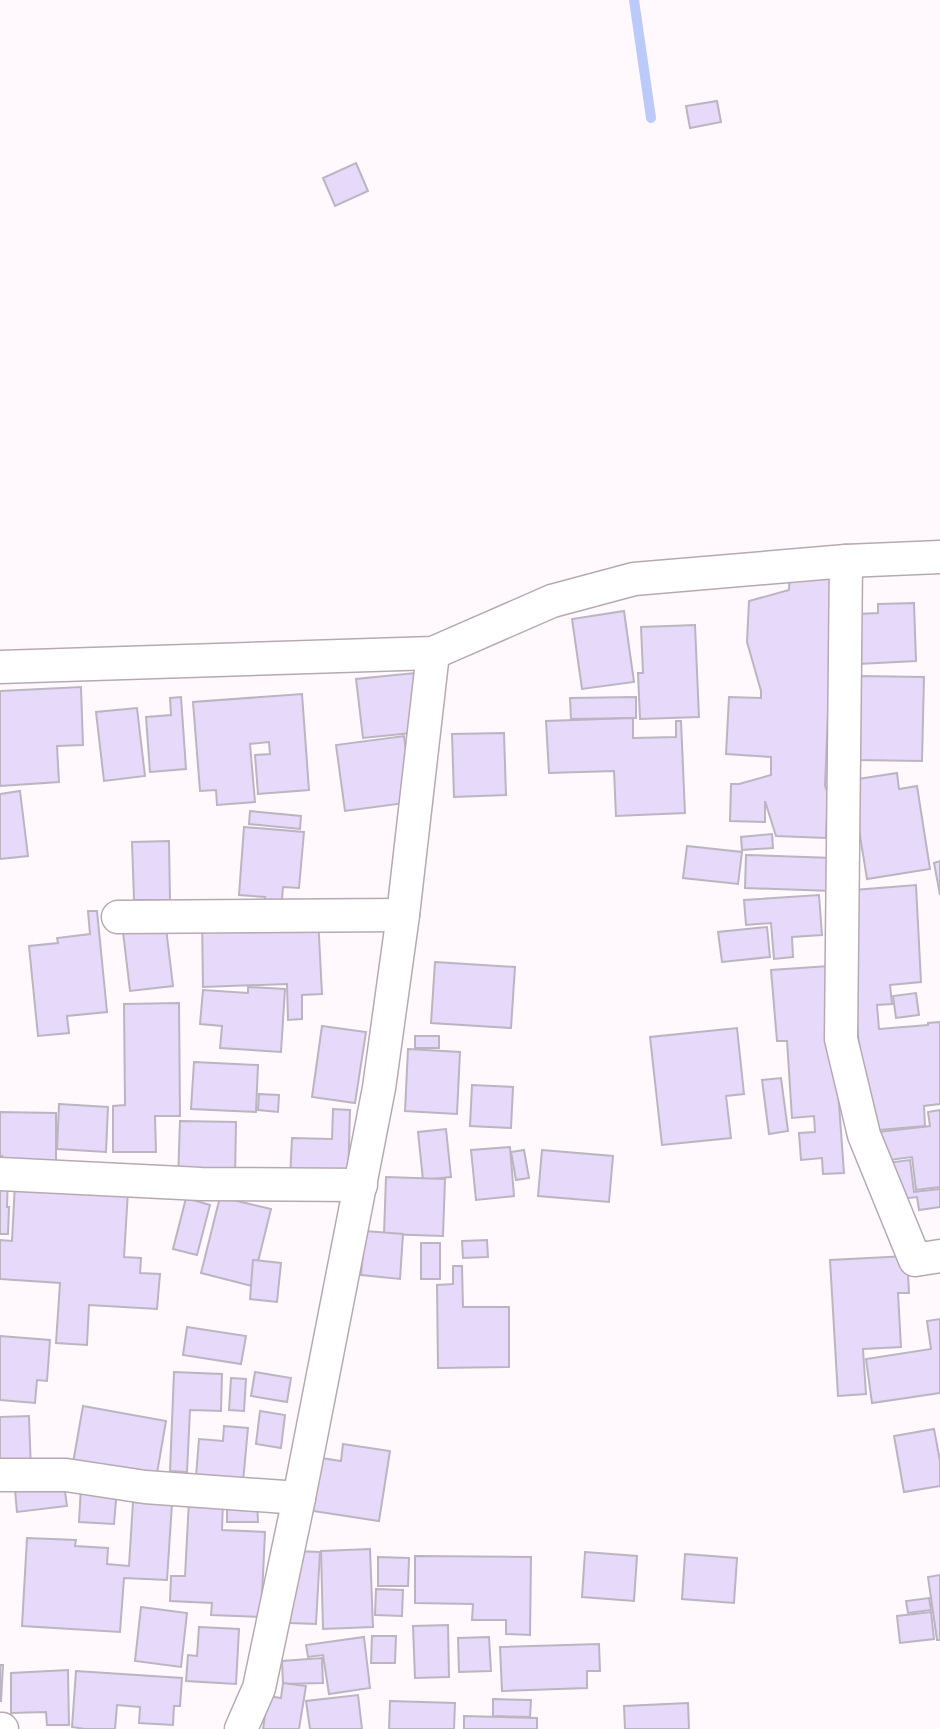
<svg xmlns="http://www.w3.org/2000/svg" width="940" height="1729" font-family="'Nunito Sans',sans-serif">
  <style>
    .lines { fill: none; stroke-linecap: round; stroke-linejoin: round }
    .stream { stroke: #bccafa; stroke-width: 10 }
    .building { fill: #e7d9f9; stroke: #bbb5c2; stroke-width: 2 }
    .minor-casing { stroke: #b7a9b2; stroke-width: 35 }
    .minor { stroke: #fff; stroke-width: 32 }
  </style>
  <rect width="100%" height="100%" fill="#fff9fd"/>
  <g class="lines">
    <!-- stream -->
    <path class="stream" d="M634 0 651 118"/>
  </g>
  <!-- building -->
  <g class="building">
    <path d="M717 101 721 122 690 128 686 106Z"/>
    <path d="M356 163 368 191 335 206 323 178Z"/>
    <path d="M790 570 830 573 834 714 828 715 825 786 828 794 826 838 776 836 765 801V822L730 821 731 784H739L771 775V757L726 754 729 697 761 698V691L747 642 749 601 789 590Z"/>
    <path d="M914 603 916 661 859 664 857 614 878 613V604Z"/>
    <path d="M624 611 634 682 582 689 572 619Z"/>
    <path d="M695 625 699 717 640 719 638 673H643L641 627Z"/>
    <path d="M415 673 421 732 363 738 356 679Z"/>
    <path d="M860 676 924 677 922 761 857 760Z"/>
    <path d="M81 687 83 745 57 746 59 782 0 786V691Z"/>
    <path d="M302 694 309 790 258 794 255 755 270 754 269 742 250 744 255 802 217 805 216 790 200 791 193 702Z"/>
    <path d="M181 697 186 769 150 772 146 717 171 715 170 698Z"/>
    <path d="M636 697V718L571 719 570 698Z"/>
    <path d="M137 708 145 776 104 781 96 712Z"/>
    <path d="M633 718V738L676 737V721H681L685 813 616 816 614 771 549 773 546 721Z"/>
    <path d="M504 733 506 795 454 797 452 734Z"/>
    <path d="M404 736 413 802 345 811 336 745Z"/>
    <path d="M897 773 899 789 917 786 930 869 867 879 851 780Z"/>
    <path d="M20 791 28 856 0 859V794Z"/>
    <path d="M250 811 301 816 300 829 249 824Z"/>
    <path d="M244 827 304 832 299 888 283 887 281 912 264 911 265 897 239 895Z"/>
    <path d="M772 834 773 848 742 850 741 837Z"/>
    <path d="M169 841 170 900H134L132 842Z"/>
    <path d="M687 846 742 852 738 884 683 878Z"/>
    <path d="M746 855 833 858 831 891 745 888Z"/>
    <path d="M940 861V895L934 863Z"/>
    <path d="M916 885 921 982 890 985 892 1004 877 1005 879 1029 928 1025V1023L940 1022V1104L924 1106 925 1126 867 1131 863 1101 851 940 854 890Z"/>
    <path d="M819 895 822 935 792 937 793 957 774 959 771 923 746 925 744 900Z"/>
    <path d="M88 911H97L107 1012 67 1016 69 1033 38 1036 29 946 58 943 57 938 90 934Z"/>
    <path d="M318 917 322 994 302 995V1019L288 1020 287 984 203 987 202 921Z"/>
    <path d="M767 927 770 957 722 962 718 932Z"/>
    <path d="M166 928 173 986 130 991 123 932Z"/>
    <path d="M435 962 515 967 511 1028 431 1023Z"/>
    <path d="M829 966 844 1173 823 1174 822 1158 801 1160 799 1133 815 1132 814 1116 792 1118 787 1041H777L771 970Z"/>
    <path d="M248 987 285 989 281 1052 220 1048 222 1026 200 1024 203 990 248 993Z"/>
    <path d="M916 993 919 1015 896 1018 893 996Z"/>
    <path d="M179 1003 180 1116H155L156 1152H113V1106L125 1105 124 1004Z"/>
    <path d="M322 1026 366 1032 355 1103 312 1097Z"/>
    <path d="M737 1028 744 1094 726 1096 731 1138 662 1145 650 1037Z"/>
    <rect x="415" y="1036" width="24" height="12"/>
    <path d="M408 1049 460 1052 457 1114 405 1111Z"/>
    <path d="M194 1062 258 1065 256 1112 191 1109Z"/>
    <path d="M781 1078 788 1131 769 1134 762 1080Z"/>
    <path d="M472 1085 513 1087 511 1128 470 1126Z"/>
    <path d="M259 1094 279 1095 278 1112 258 1110Z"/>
    <path d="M59 1104 108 1107 106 1152 57 1149Z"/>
    <path d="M333 1109 350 1110 348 1182 290 1179 292 1138 332 1139Z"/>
    <path d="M940 1110V1187L916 1190 912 1157 882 1161 878 1132 930 1126 928 1112Z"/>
    <path d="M0 1112 56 1113V1168H2V1156H0Z"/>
    <path d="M180 1121 236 1122 235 1180 178 1179Z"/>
    <path d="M446 1129 451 1177 423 1180 418 1132Z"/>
    <path d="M510 1147 514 1196 476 1200 471 1150Z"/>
    <path d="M524 1150 529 1178 516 1180 511 1152Z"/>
    <path d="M542 1150 613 1156 609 1202 538 1196Z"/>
    <path d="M910 1160 914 1192 940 1189V1207L919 1210 917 1197 891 1200 886 1163Z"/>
    <path d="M0 1176H8L7 1207H9L8 1234H0Z"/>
    <path d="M386 1177 445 1179 443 1236 384 1234Z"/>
    <path d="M15 1183 128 1191 124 1257 141 1258 140 1273 160 1274 157 1309 89 1305 87 1345 56 1343 60 1283 0 1279V1240L12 1241Z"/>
    <path d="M220 1197 271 1209 252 1286 201 1273Z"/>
    <path d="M186 1198 210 1205 197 1255 173 1249Z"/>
    <path d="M365 1231 403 1234 400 1279 361 1275Z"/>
    <path d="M487 1240 488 1257 463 1258 462 1241Z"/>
    <rect x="421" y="1243" width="19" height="36"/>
    <path d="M907 1256 909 1293H898L901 1347 863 1349 866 1394 838 1396 830 1260Z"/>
    <path d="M253 1260 281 1263 277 1302 250 1299Z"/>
    <path d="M453 1266H462L463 1307H509V1367L438 1368 437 1285 453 1284Z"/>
    <path d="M940 1319V1393L872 1403 866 1359 931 1349 927 1321Z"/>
    <path d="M187 1327 246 1336 241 1364 183 1355Z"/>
    <path d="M0 1336 50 1340 47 1381 37 1380 35 1403 0 1400Z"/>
    <path d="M174 1372 222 1374 221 1411 190 1410 187 1472 170 1471Z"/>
    <path d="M255 1372 291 1378 287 1402 251 1396Z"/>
    <path d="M231 1378 246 1379 244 1411 229 1410Z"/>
    <path d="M83 1406 166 1421 156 1479 73 1463Z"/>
    <path d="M260 1411 285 1415 281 1448 256 1444Z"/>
    <path d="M29 1416 31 1470 0 1471V1417Z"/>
    <path d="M224 1426 248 1428 242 1493 195 1489 199 1439 223 1441Z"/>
    <path d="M934 1429 940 1461V1486L904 1492 894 1436Z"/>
    <path d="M343 1444 390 1451 379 1521 313 1511 321 1458 341 1461Z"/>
    <path d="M64 1484 67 1506 17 1512 15 1490Z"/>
    <path d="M81 1486 117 1489 114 1524 79 1522Z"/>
    <path d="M189 1500 223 1502 222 1530 265 1532 261 1617 211 1615 212 1603 170 1601 171 1576H185Z"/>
    <path d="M133 1502 172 1504 167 1580 124 1578 120 1632 22 1626 27 1538 76 1540 75 1546 108 1548 107 1564 129 1566Z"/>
    <path d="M257 1503 258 1522H227V1504Z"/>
    <path d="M370 1549 373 1627 323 1629 321 1551Z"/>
    <path d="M294 1551 320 1552 316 1624 290 1623Z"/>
    <path d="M585 1552 637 1556 634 1601 582 1597Z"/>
    <path d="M685 1554 737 1558 734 1603 682 1599Z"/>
    <path d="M415 1556 531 1557 530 1635 506 1634V1620H472L473 1604 415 1603Z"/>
    <path d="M378 1557 409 1558 408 1586H378Z"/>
    <path d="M940 1575V1640H937L928 1577Z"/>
    <path d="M376 1589 403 1590 402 1616 375 1615Z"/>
    <path d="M929 1598 931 1610 908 1613 906 1601Z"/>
    <path d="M141 1607 187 1613 181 1667 135 1661Z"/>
    <path d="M931 1612 934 1639 900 1643 897 1616Z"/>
    <path d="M448 1625 449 1677 415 1678 413 1626Z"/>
    <path d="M199 1627 239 1629 236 1684 186 1681 188 1655 197 1656Z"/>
    <path d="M372 1636H396L395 1663H371Z"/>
    <path d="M364 1637 370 1688 329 1694 323 1655 308 1657 306 1645Z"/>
    <path d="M489 1637 491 1671 459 1672 458 1638Z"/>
    <path d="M599 1644 600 1671H587V1688L502 1691 500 1647Z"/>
    <path d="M322 1658 323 1683 283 1684 282 1661Z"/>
    <path d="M0 1665H3L1 1701H0Z"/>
    <path d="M68 1670 69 1725H47L46 1712 11 1713V1673Z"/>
    <path d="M76 1671 182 1678 180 1706H174L173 1725 139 1723 140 1707 117 1705 115 1729H85L72 1727Z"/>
    <path d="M283 1683 306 1686 299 1729H263L268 1696 281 1698Z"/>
    <path d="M358 1695 362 1729H310L306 1701Z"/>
    <path d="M493 1699 531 1700 530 1717 493 1716Z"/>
    <path d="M390 1701 455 1703 454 1729H389Z"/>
    <path d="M688 1703 689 1729H625L624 1706Z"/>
    <path d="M464 1716 537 1718V1729H464Z"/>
  </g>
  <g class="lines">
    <defs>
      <g id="minor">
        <path d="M846 561 841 1039 864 1135 915 1260 940 1256"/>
        <path d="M0 667 433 653 552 601 634 579 846 561 940 557"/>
        <path d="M118 917 403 915"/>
        <path d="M0 1174 201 1184 361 1185"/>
        <path d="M0 1475H66L145 1487 299 1498"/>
        <path d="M0 1729H2"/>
        <path d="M241 1729 259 1688 299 1498 379 1088 403 915 433 653"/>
      </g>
    </defs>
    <!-- minor casing -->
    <use href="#minor" class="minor-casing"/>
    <!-- minor -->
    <use href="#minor" class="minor"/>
  </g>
</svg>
